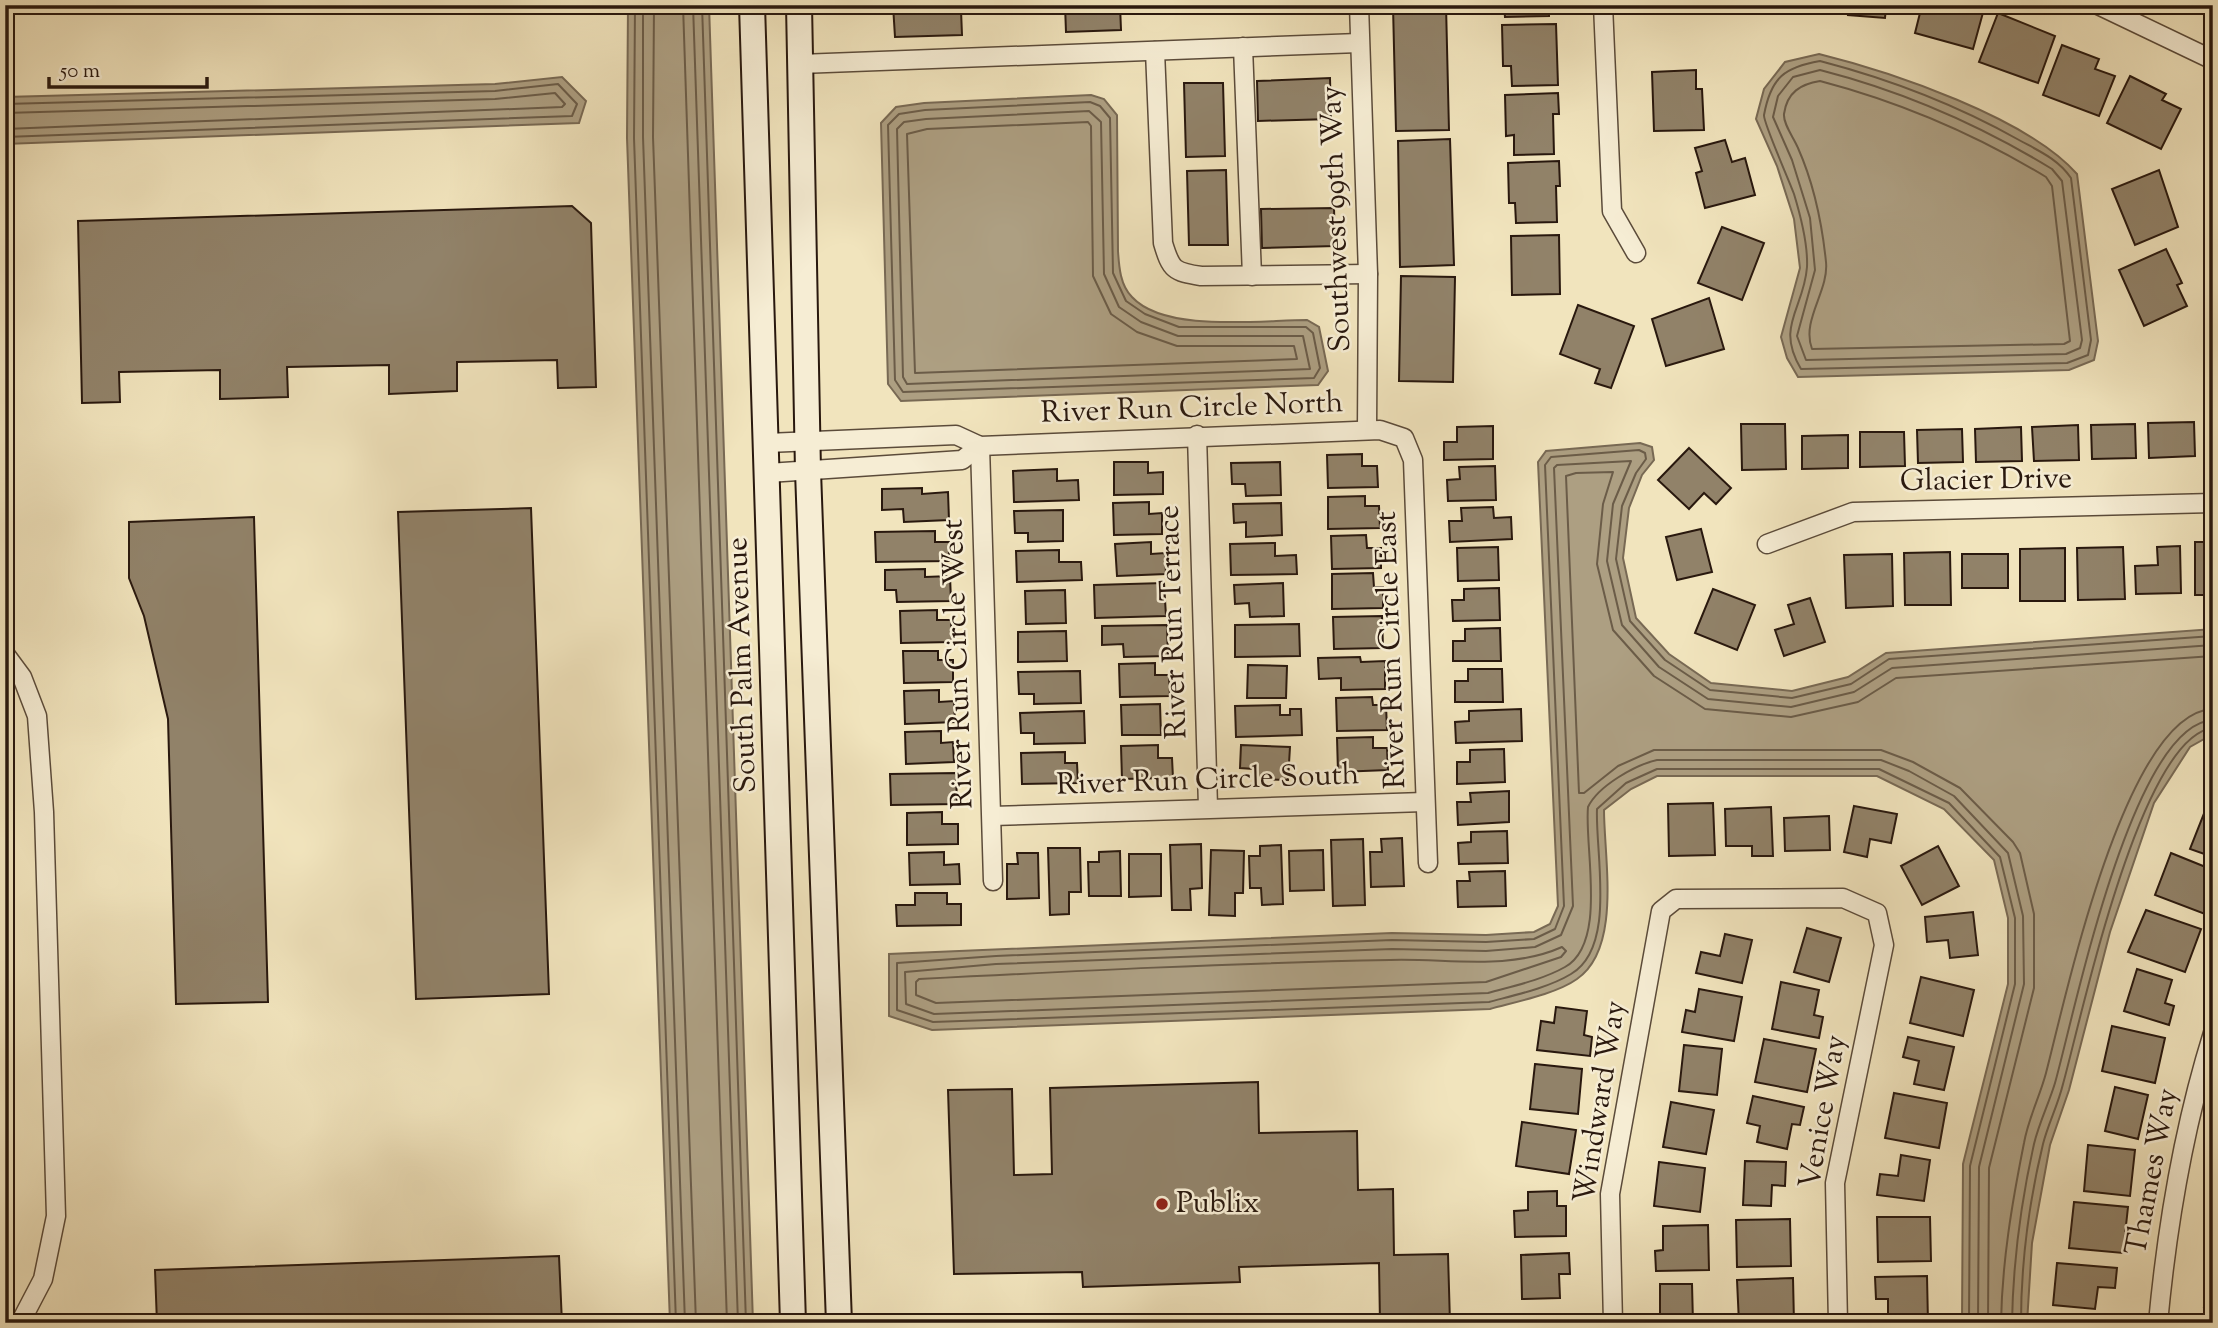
<svg xmlns="http://www.w3.org/2000/svg" width="2218" height="1328" font-family="'Sorts Mill Goudy',serif">
  <style>
    .water { fill: #ad9f82; stroke: #786954; stroke-width: 2 }
    .lines { fill: none; stroke-linecap: round; stroke-linejoin: round }
    .shore { stroke: #6b5c48; stroke-width: 2 }
    .building { fill: #918269; stroke: #29180e; stroke-width: 2 }
    .street-casing { stroke: #5b4b3a; stroke-width: 21 }
    .secondary-casing { stroke: #29180e; stroke-width: 28 }
    .street { stroke: #f6edd4; stroke-width: 18 }
    .secondary { stroke: #f6edd4; stroke-width: 24 }
    .poi-dot { fill: #8f2418; stroke: #f6edd4; stroke-width: 2.5 }
    .labels { text-anchor: middle; dominant-baseline: central; stroke-width: 5; stroke-linejoin: round; paint-order: stroke }
    .street-label { font-size: 30px; fill: #29180e; stroke: #f6edd4 }
    .poi-label { font-size: 30px; fill: #29180e; stroke: #f6edd4; text-anchor: start }
  </style>
  <rect width="100%" height="100%" fill="#f1e4bd"/>
  <filter id="stains"><feTurbulence type="fractalNoise" baseFrequency=".00286" numOctaves="4"/><feColorMatrix values="0 0 0 0 .2 0 0 0 0 .09 0 0 0 0 .02 0 0 0 .5 -.17"/></filter>
  <radialGradient id="worn" r=".72"><stop offset=".6" stop-color="#630" stop-opacity="0"/><stop offset="1" stop-color="#630" stop-opacity=".3"/></radialGradient>
  <!-- water -->
  <g class="water">
    <path d="M628 5H709L753 1323H670L627 138Z"/>
    <path d="M1819 54C1892 72 2028 118 2077 174L2098 341 2094 360 2069 370 1798 377 1787 358 1781 337 1800 268 1794 219 1777 166 1756 119 1764 89 1785 62Z"/>
    <path d="M562 77 586 101 579 123 5 144V97L495 84Z"/>
    <path d="M1091 95 1104 99 1117 115 1118 251C1119 266 1120 285 1132 297 1165 333 1261 320 1307 320L1319 327 1328 371 1318 385 901 401 888 384 881 123 896 107 924 103Z"/>
    <path d="M1640 443 1652 447 1654 460 1642 475 1629 508 1623 558 1636 618 1669 654 1711 683 1792 691 1848 677 1886 653 2213 629V734L2190 747 2154 803 2110 932 2069 1090 2050 1145 2032 1243 2027 1323H1962L1963 1164 2008 984V918L1994 860 1944 809 1877 776H1657L1631 789 1604 810C1604 858 1622 948 1577 979 1556 994 1515 1002 1490 1009L932 1030 889 1016V954L1392 933 1486 935 1534 932 1550 924 1558 906 1538 462 1546 451Z"/>
  </g>
  <g class="lines">
    <!-- shore -->
    <g class="shore">
      <path d="M635 5 634 138 676 1323"/>
      <path d="M643 5V137L685 1323"/>
      <path d="M654 5 653 137 696 1323"/>
      <path d="M683 5 727 1323"/>
      <path d="M693 5 738 1323"/>
      <path d="M702 5 746 1323"/>
      <path d="M1820 61C1889 79 1957 105 2019 140 2039 151 2058 159 2071 178L2091 340 2088 355 2067 363 1801 369C1775 326 1804 309 1807 267 1808 244 1801 217 1794 194 1789 180 1763 122 1764 115 1771 77 1785 67 1820 61Z"/>
      <path d="M1820 70C1902 91 1980 125 2052 169L2062 181 2082 340 2080 348 2066 354 1806 360 1797 336 1815 270 1810 218 1792 160 1773 117 1778 96 1793 77Z"/>
      <path d="M1820 81C1900 102 1975 134 2046 177L2052 186 2070 341 2064 344 1812 349C1801 320 1829 291 1826 262 1822 223 1814 184 1798 148 1794 138 1783 124 1784 114 1787 92 1801 84 1820 81Z"/>
      <path d="M1090 102 1100 106 1110 118 1113 273 1126 301 1145 314 1179 327H1306L1313 333 1320 368 1314 378 903 392 895 380 888 125 899 114 925 110Z"/>
      <path d="M5 104 495 91 558 84 577 104 572 116 5 137"/>
      <path d="M1089 111 1101 122 1104 274 1119 307 1141 322 1178 336H1303L1310 369 907 384 903 377 897 129 904 122 926 119Z"/>
      <path d="M5 113 495 99 555 93 565 104 562 107 5 129"/>
      <path d="M1088 122 1091 126 1093 276 1111 314 1137 332 1177 346H1294L1297 359 915 373 907 134 927 129Z"/>
      <path d="M1562 947 1566 951 1561 957 1486 982 936 1003 916 995V982L919 979C1076 971 1233 963 1390 960 1447 958 1508 971 1562 947Z"/>
      <path d="M1969 1323 1970 1166 2015 984V918L2000 857 1949 803 1879 769H1657L1626 783 1597 809C1595 853 1617 947 1571 974 1548 988 1515 995 1489 1002L933 1022 897 1010V963L996 956 1392 940 1486 942 1534 939 1555 929 1564 906 1545 465 1551 457 1639 450 1645 453 1646 459 1636 473 1622 506 1616 559 1630 621 1665 660 1710 690 1792 698 1851 684 1889 659 2213 636"/>
      <path d="M1978 1323 1979 1167 2024 984 2023 916 2008 853 1954 796 1909 771 1881 760H1657C1635 765 1598 786 1588 807 1584 847 1608 943 1565 967 1542 980 1513 986 1488 993L934 1014 906 1004 905 972 996 964 1392 949 1486 951 1535 947 1561 935 1573 906 1554 468 1557 465 1631 461 1613 504 1607 561 1622 625 1659 667 1708 699 1791 707 1854 692 1892 668 2213 645"/>
      <path d="M1988 1323 1989 1168 2034 988V914L2020 853 2013 842 1960 788 1913 762 1881 750H1654L1618 766 1584 793H1579L1566 476 1576 473 1613 472 1603 504 1597 564 1613 630 1654 676 1705 709 1791 717 1858 702 1896 678 2213 656"/>
      <path d="M2001 1323C2002 1262 2012 1203 2024 1143 2028 1119 2040 1096 2046 1073 2065 1001 2125 712 2213 709"/>
      <path d="M2012 1323C2013 1263 2021 1202 2034 1144 2039 1123 2049 1103 2055 1083 2074 1016 2132 724 2213 720"/>
      <path d="M2021 1323C2021 1264 2029 1202 2043 1144 2048 1124 2058 1105 2063 1084 2081 1020 2140 736 2213 728"/>
    </g>
  </g>
  <!-- building -->
  <g class="building">
    <path d="M893 5H943V11L961 10 962 35 895 37Z"/>
    <path d="M1065 5H1120L1121 30 1066 32Z"/>
    <path d="M1446 5 1449 130 1396 131 1393 6Z"/>
    <path d="M1504 5H1549V16L1505 17Z"/>
    <path d="M1849 5H1909V10L1886 8 1885 18 1848 15Z"/>
    <path d="M1922 5H1972L1984 9 1973 49 1915 33Z"/>
    <path d="M1998 13 2055 36 2038 83 1979 62Z"/>
    <path d="M1556 24 1558 85 1512 86 1511 66H1503L1502 25Z"/>
    <path d="M2062 45 2099 59 2095 69 2115 76 2099 116 2043 95Z"/>
    <path d="M1696 70V89H1702L1704 130 1654 131 1652 72Z"/>
    <path d="M2130 76 2166 94 2162 100 2181 109 2161 149 2107 123Z"/>
    <path d="M1330 78 1331 119 1258 121 1257 81Z"/>
    <path d="M1184 83H1223L1225 156 1186 157Z"/>
    <path d="M1558 93 1559 114H1553L1554 154 1514 155V135L1506 136 1505 95Z"/>
    <path d="M1450 139 1454 265 1400 267 1398 141Z"/>
    <path d="M1725 140 1732 162 1745 158 1755 195 1705 208 1696 173 1702 171 1695 148Z"/>
    <path d="M1559 161 1560 186H1556L1557 222 1516 223 1515 203H1509L1508 163Z"/>
    <path d="M1226 170 1228 245H1189L1187 171Z"/>
    <path d="M2159 170 2178 227 2135 245 2112 189Z"/>
    <path d="M572 206 591 223 596 387 558 388 557 360 457 362V391L389 394V365L287 367 288 397 220 399V370L119 372 120 402 82 403 78 221Z"/>
    <path d="M1334 208 1335 246 1262 248 1261 209Z"/>
    <path d="M1722 227 1764 243 1742 300 1698 283Z"/>
    <path d="M1559 235 1560 294 1512 295 1511 236Z"/>
    <path d="M2166 249 2182 283 2177 285 2187 306 2144 326 2119 270Z"/>
    <path d="M1401 276 1455 277 1453 382 1399 381Z"/>
    <path d="M1709 298 1724 349 1666 366 1652 319Z"/>
    <path d="M1578 305 1634 326 1611 388 1595 383 1600 369 1560 354Z"/>
    <rect x="2206" y="409" width="7" height="30"/>
    <path d="M2194 422 2195 456 2149 458 2148 423Z"/>
    <path d="M1741 424H1785L1786 469 1742 470Z"/>
    <path d="M2135 424 2136 458 2092 459 2091 425Z"/>
    <path d="M2078 425 2079 460 2034 461 2032 427Z"/>
    <path d="M1493 426V459L1444 460V442H1457V427Z"/>
    <path d="M2021 427 2022 461 1976 462 1975 429Z"/>
    <path d="M1962 429 1963 462 1918 463 1917 430Z"/>
    <path d="M1860 432H1904L1905 466 1860 467Z"/>
    <path d="M1848 435V468L1802 469V436Z"/>
    <path d="M1689 448 1731 488 1716 504 1704 493 1689 509 1658 480Z"/>
    <path d="M1362 454V466H1377L1378 487 1328 488 1327 455Z"/>
    <path d="M1114 462H1148V473L1163 472V494L1114 495Z"/>
    <path d="M1280 462 1281 495 1246 496 1245 484H1232L1231 463Z"/>
    <path d="M1495 466 1496 500 1448 501 1447 480 1460 479 1459 467Z"/>
    <path d="M1057 469V481L1078 480 1079 500 1014 502 1013 471Z"/>
    <path d="M922 488V494L948 492 949 520 904 522 903 509 882 510V489Z"/>
    <path d="M1365 496V506H1379L1380 528 1328 529V497Z"/>
    <path d="M1149 502V514L1162 513V534L1114 535 1113 503Z"/>
    <path d="M1281 503 1282 535 1246 537V522L1234 523 1233 504Z"/>
    <path d="M1493 507 1494 518 1511 517 1512 539 1450 542 1449 521H1462L1461 508Z"/>
    <path d="M531 508 549 994 416 999 398 512Z"/>
    <path d="M1063 510V541L1028 542V533H1015L1014 511Z"/>
    <path d="M254 517 268 1002 176 1004 168 719 144 616 129 578V522Z"/>
    <path d="M1701 529 1712 572 1677 580 1666 537Z"/>
    <path d="M935 531V542H949V561L876 562 875 532Z"/>
    <path d="M1366 535 1367 548H1381V568L1332 569 1331 536Z"/>
    <path d="M1151 542V554L1165 553 1166 574 1117 576 1115 544Z"/>
    <rect x="2195" y="542" width="18" height="53"/>
    <path d="M1275 543V556L1296 555 1297 574 1231 575 1230 544Z"/>
    <path d="M2180 546 2181 593 2136 594 2135 566 2158 565 2157 547Z"/>
    <path d="M1498 547 1499 580 1458 581 1457 548Z"/>
    <path d="M2123 547 2125 599 2078 600 2077 548Z"/>
    <path d="M2065 548V601H2020V549Z"/>
    <path d="M1059 550V562H1081L1082 580 1017 582 1016 551Z"/>
    <path d="M1950 552 1951 605H1905L1904 553Z"/>
    <path d="M1892 554 1893 606 1846 608 1844 555Z"/>
    <rect x="1962" y="554" width="46" height="34"/>
    <path d="M925 569V577L950 576 951 601 897 602 896 590H885V570Z"/>
    <path d="M1373 573 1374 587H1383V608L1332 609V574Z"/>
    <path d="M1164 583 1166 616 1095 618 1094 585Z"/>
    <path d="M1283 583 1284 616 1250 617 1249 603 1235 604 1234 585Z"/>
    <path d="M1499 588 1500 620 1453 621 1452 600H1464V589Z"/>
    <path d="M1713 589 1755 605 1737 650 1695 633Z"/>
    <path d="M1065 590 1066 623 1026 624 1025 591Z"/>
    <path d="M1810 598 1825 642 1784 656 1775 630 1794 624 1788 605Z"/>
    <path d="M937 610V620H951L952 642 901 643 900 611Z"/>
    <path d="M1382 616 1383 648 1334 649 1333 617Z"/>
    <path d="M1299 624 1300 656 1235 657V625Z"/>
    <path d="M1167 625 1168 656 1124 657 1123 644 1102 645V626Z"/>
    <path d="M1500 628 1501 661H1453V641H1465V629Z"/>
    <path d="M1066 631 1067 661 1018 662V632Z"/>
    <path d="M903 651H938V660H953V682L904 683Z"/>
    <path d="M1360 657 1361 662 1385 661V689L1341 690V678L1319 679 1318 658Z"/>
    <path d="M1155 663V675H1169L1170 696 1120 697 1119 664Z"/>
    <path d="M1248 665 1287 666 1286 698H1247Z"/>
    <path d="M1468 669H1502L1503 702H1455V681H1468Z"/>
    <path d="M1080 671 1081 703 1034 704V694H1019L1018 672Z"/>
    <path d="M939 690V702L954 701 955 722 905 724 904 691Z"/>
    <path d="M1372 697 1373 705H1386L1387 730 1337 731 1336 698Z"/>
    <path d="M1160 704 1161 735H1122L1121 705Z"/>
    <path d="M1280 705V715H1290V709H1301L1302 735 1236 737 1235 706Z"/>
    <path d="M1521 709 1522 741 1456 743 1455 722 1469 721V711Z"/>
    <path d="M1084 711 1085 743 1034 744V733H1021L1020 713Z"/>
    <path d="M941 731V743L953 742 954 762 906 764 905 732Z"/>
    <path d="M1373 737V748H1387L1388 770 1338 772 1337 738Z"/>
    <path d="M1158 745V758H1172L1173 778 1122 779 1121 746Z"/>
    <path d="M1241 745 1290 747 1288 780 1254 779V769L1240 768Z"/>
    <path d="M1504 749 1505 782 1457 784V762H1470V750Z"/>
    <path d="M1065 752V763H1077L1078 783 1022 784 1021 753Z"/>
    <path d="M956 773 957 804 891 805 890 774Z"/>
    <path d="M1509 791V822L1458 825 1457 802H1471L1470 793Z"/>
    <path d="M1713 803 1715 855 1669 856 1668 804Z"/>
    <path d="M1854 806 1897 814 1891 843 1870 839 1867 857 1844 852Z"/>
    <path d="M2207 806 2213 809V857L2190 849Z"/>
    <path d="M1771 807 1773 856H1752V846H1726L1725 809Z"/>
    <path d="M942 812V824H958V844L907 845V813Z"/>
    <path d="M1829 816 1830 850 1785 851 1784 818Z"/>
    <path d="M1507 831 1508 863 1459 864 1458 843 1471 842V832Z"/>
    <path d="M1402 838 1404 886 1371 887 1370 852H1382L1381 839Z"/>
    <path d="M1363 839 1365 905 1333 906 1331 840Z"/>
    <path d="M1201 844 1202 888 1190 889 1191 910H1172L1170 845Z"/>
    <path d="M1281 845 1283 904 1262 905 1261 888H1250L1249 856H1260V846Z"/>
    <path d="M1938 846 1959 886 1922 905 1901 866Z"/>
    <path d="M1048 848H1080L1081 892H1069V914L1050 915Z"/>
    <path d="M1211 850 1244 851 1243 893H1235V916L1209 915Z"/>
    <path d="M1323 850 1324 890 1290 891 1289 851Z"/>
    <path d="M1120 851 1121 896H1089L1088 862H1099V852Z"/>
    <path d="M944 852V865L959 864 960 884 910 885 909 853Z"/>
    <path d="M1017 853H1038L1039 898 1007 899V864H1018Z"/>
    <path d="M2171 853 2213 870V894L2205 914 2155 895Z"/>
    <path d="M1129 854H1161V896L1129 897Z"/>
    <path d="M1505 871 1506 906 1458 907 1457 881H1470L1469 872Z"/>
    <path d="M915 893H947V904H961V925L897 926 896 905H915Z"/>
    <path d="M2146 910 2201 929 2185 972 2128 952Z"/>
    <path d="M1973 912 1978 955 1950 958 1948 940 1927 942 1925 917Z"/>
    <path d="M1807 928 1841 938 1829 982 1794 972Z"/>
    <path d="M1725 934 1752 940 1742 983 1696 973 1701 952 1720 956Z"/>
    <path d="M2137 969 2172 980 2165 1003 2174 1006 2169 1025 2124 1011Z"/>
    <path d="M1921 977 1974 990 1963 1036 1910 1023Z"/>
    <path d="M1781 982 1819 990 1814 1015 1823 1017 1819 1038 1772 1029Z"/>
    <path d="M1699 989 1742 997 1734 1041 1682 1032 1686 1010 1695 1012Z"/>
    <path d="M1556 1007 1587 1011 1584 1035 1592 1037 1590 1056 1537 1050 1541 1021 1554 1023Z"/>
    <path d="M2112 1026 2165 1038 2155 1083 2102 1071Z"/>
    <path d="M1908 1037 1954 1047 1944 1090 1914 1084 1919 1061 1903 1057Z"/>
    <path d="M1764 1039 1816 1049 1807 1092 1755 1082Z"/>
    <path d="M1684 1045 1722 1049 1717 1095 1679 1091Z"/>
    <path d="M1535 1064 1582 1069 1578 1114 1530 1109Z"/>
    <path d="M1258 1082 1259 1133 1357 1131 1358 1190 1393 1189 1394 1255 1448 1254 1450 1323H1380L1379 1263 1239 1267 1240 1282 1083 1287 1082 1272 954 1274 948 1090 1012 1089 1014 1175 1052 1174 1050 1088Z"/>
    <path d="M2115 1087 2148 1095 2138 1139 2105 1131Z"/>
    <path d="M1894 1093 1947 1103 1939 1148 1885 1138Z"/>
    <path d="M1753 1096 1804 1107 1800 1125 1792 1124 1787 1149 1757 1142 1760 1126 1747 1123Z"/>
    <path d="M1671 1102 1714 1110 1706 1154 1663 1147Z"/>
    <path d="M1522 1122 1576 1130 1569 1174 1516 1166Z"/>
    <path d="M2088 1145 2135 1150 2130 1196 2084 1191Z"/>
    <path d="M1901 1155 1930 1160 1924 1201 1877 1195 1880 1174 1898 1176Z"/>
    <path d="M1745 1161 1786 1162 1785 1186 1772 1185 1771 1206 1743 1205Z"/>
    <path d="M1659 1162 1705 1168 1700 1212 1654 1206Z"/>
    <path d="M1557 1191V1206H1566V1236L1515 1237 1514 1211 1528 1210V1192Z"/>
    <path d="M2074 1202 2128 1207 2123 1253 2069 1248Z"/>
    <path d="M1877 1217H1930L1931 1261 1878 1262Z"/>
    <path d="M1790 1219 1791 1266 1737 1267 1736 1220Z"/>
    <path d="M1708 1225 1709 1270 1656 1271 1655 1251 1663 1250V1226Z"/>
    <path d="M1569 1253 1570 1274H1559L1560 1298 1522 1299 1521 1255Z"/>
    <path d="M559 1256 562 1323H157L155 1270Z"/>
    <path d="M2057 1263 2117 1268 2115 1288 2098 1287 2095 1309 2053 1305Z"/>
    <path d="M2211 1263H2213V1308L2204 1307Z"/>
    <path d="M1927 1276 1928 1323H1888V1299H1876L1875 1277Z"/>
    <path d="M1793 1278 1794 1323H1739L1737 1280Z"/>
    <path d="M1660 1284H1692L1693 1323H1660Z"/>
    <rect x="1528" y="1318" width="33" height="5"/>
  </g>
  <g class="lines">
    <defs>
      <g id="street">
        <path d="M1359 5 1368 274 1367 430"/>
        <path d="M1603 5 1612 211 1636 253"/>
        <path d="M2098 5 2213 60"/>
        <path d="M1243 47 1252 276"/>
        <path d="M1155 51 1163 243C1171 270 1174 272 1201 276L1368 274"/>
        <path d="M800 64 1359 43"/>
        <path d="M1197 435 1208 807"/>
        <path d="M767 443 956 435 980 446 1380 430 1404 438 1413 460 1428 863"/>
        <path d="M980 446 993 881"/>
        <path d="M768 473 962 460 980 446"/>
        <path d="M1767 544 1853 512 2213 503"/>
        <path d="M5 654 22 677 37 716 44 812 56 1216 43 1279 20 1323"/>
        <path d="M992 816 1424 802"/>
        <path d="M1613 1323 1610 1194 1661 911 1676 899 1843 898 1877 913 1884 945 1835 1183 1838 1323"/>
        <path d="M2158 1323C2167 1226 2184 1126 2213 1033"/>
      </g>
      <g id="secondary">
        <path d="M752 5 793 1323"/>
        <path d="M799 5 808 471 839 1323"/>
      </g>
    </defs>
    <!-- street casing -->
    <use href="#street" class="street-casing"/>
    <!-- secondary casing -->
    <use href="#secondary" class="secondary-casing"/>
    <!-- street -->
    <use href="#street" class="street"/>
    <!-- secondary -->
    <use href="#secondary" class="secondary"/>
  </g>
  <!-- markers -->
  <circle class="poi-dot" cx="1162" cy="1204" r="7"/>
  <g class="labels">
    <!-- street labels -->
    <g class="street-label">
      <text transform="translate(1337 219) rotate(-92)">Southwest 99th Way</text>
      <text transform="translate(1192 409) rotate(-2)">River Run Circle North</text>
      <text transform="translate(1986 481) rotate(-1)">Glacier Drive</text>
      <text transform="translate(1174 622) rotate(-92)">River Run Terrace</text>
      <text transform="translate(1392 650) rotate(-92)">River Run Circle East</text>
      <text transform="translate(959 664) rotate(-92)">River Run Circle West</text>
      <text transform="translate(743 665) rotate(-92)">South Palm Avenue</text>
      <text transform="translate(1208 781) rotate(-2)">River Run Circle South</text>
      <text transform="translate(1601 1102) rotate(-81)">Windward Way</text>
      <text transform="translate(1824 1112) rotate(-80)">Venice Way</text>
      <text transform="translate(2153 1172) rotate(-79)">Thames Way</text>
    </g>
    <!-- poi labels -->
    <g class="poi-label">
      <text x="1176" y="1204">Publix</text>
    </g>
  </g>
  <!-- margin -->
  <rect width="2218" height="1328" fill="none" stroke="#f1e4bd" stroke-width="28"/>
  <rect x="7" y="7" width="2204" height="1314" fill="none" stroke="#29180e" stroke-width="3.5"/>
  <rect x="14" y="14" width="2190" height="1300" fill="none" stroke="#29180e" stroke-width="2"/>
  <!-- scale -->
  <path d="M49 77v10h158v-10" fill="none" stroke="#29180e" stroke-width="3.5"/>
  <text x="60" y="77" font-size="21" fill="#29180e" stroke="#f6edd4" stroke-width="5" paint-order="stroke">50 m</text>
  <rect width="100%" height="100%" filter="url(#stains)"/>
  <rect width="100%" height="100%" fill="url(#worn)"/>
</svg>
